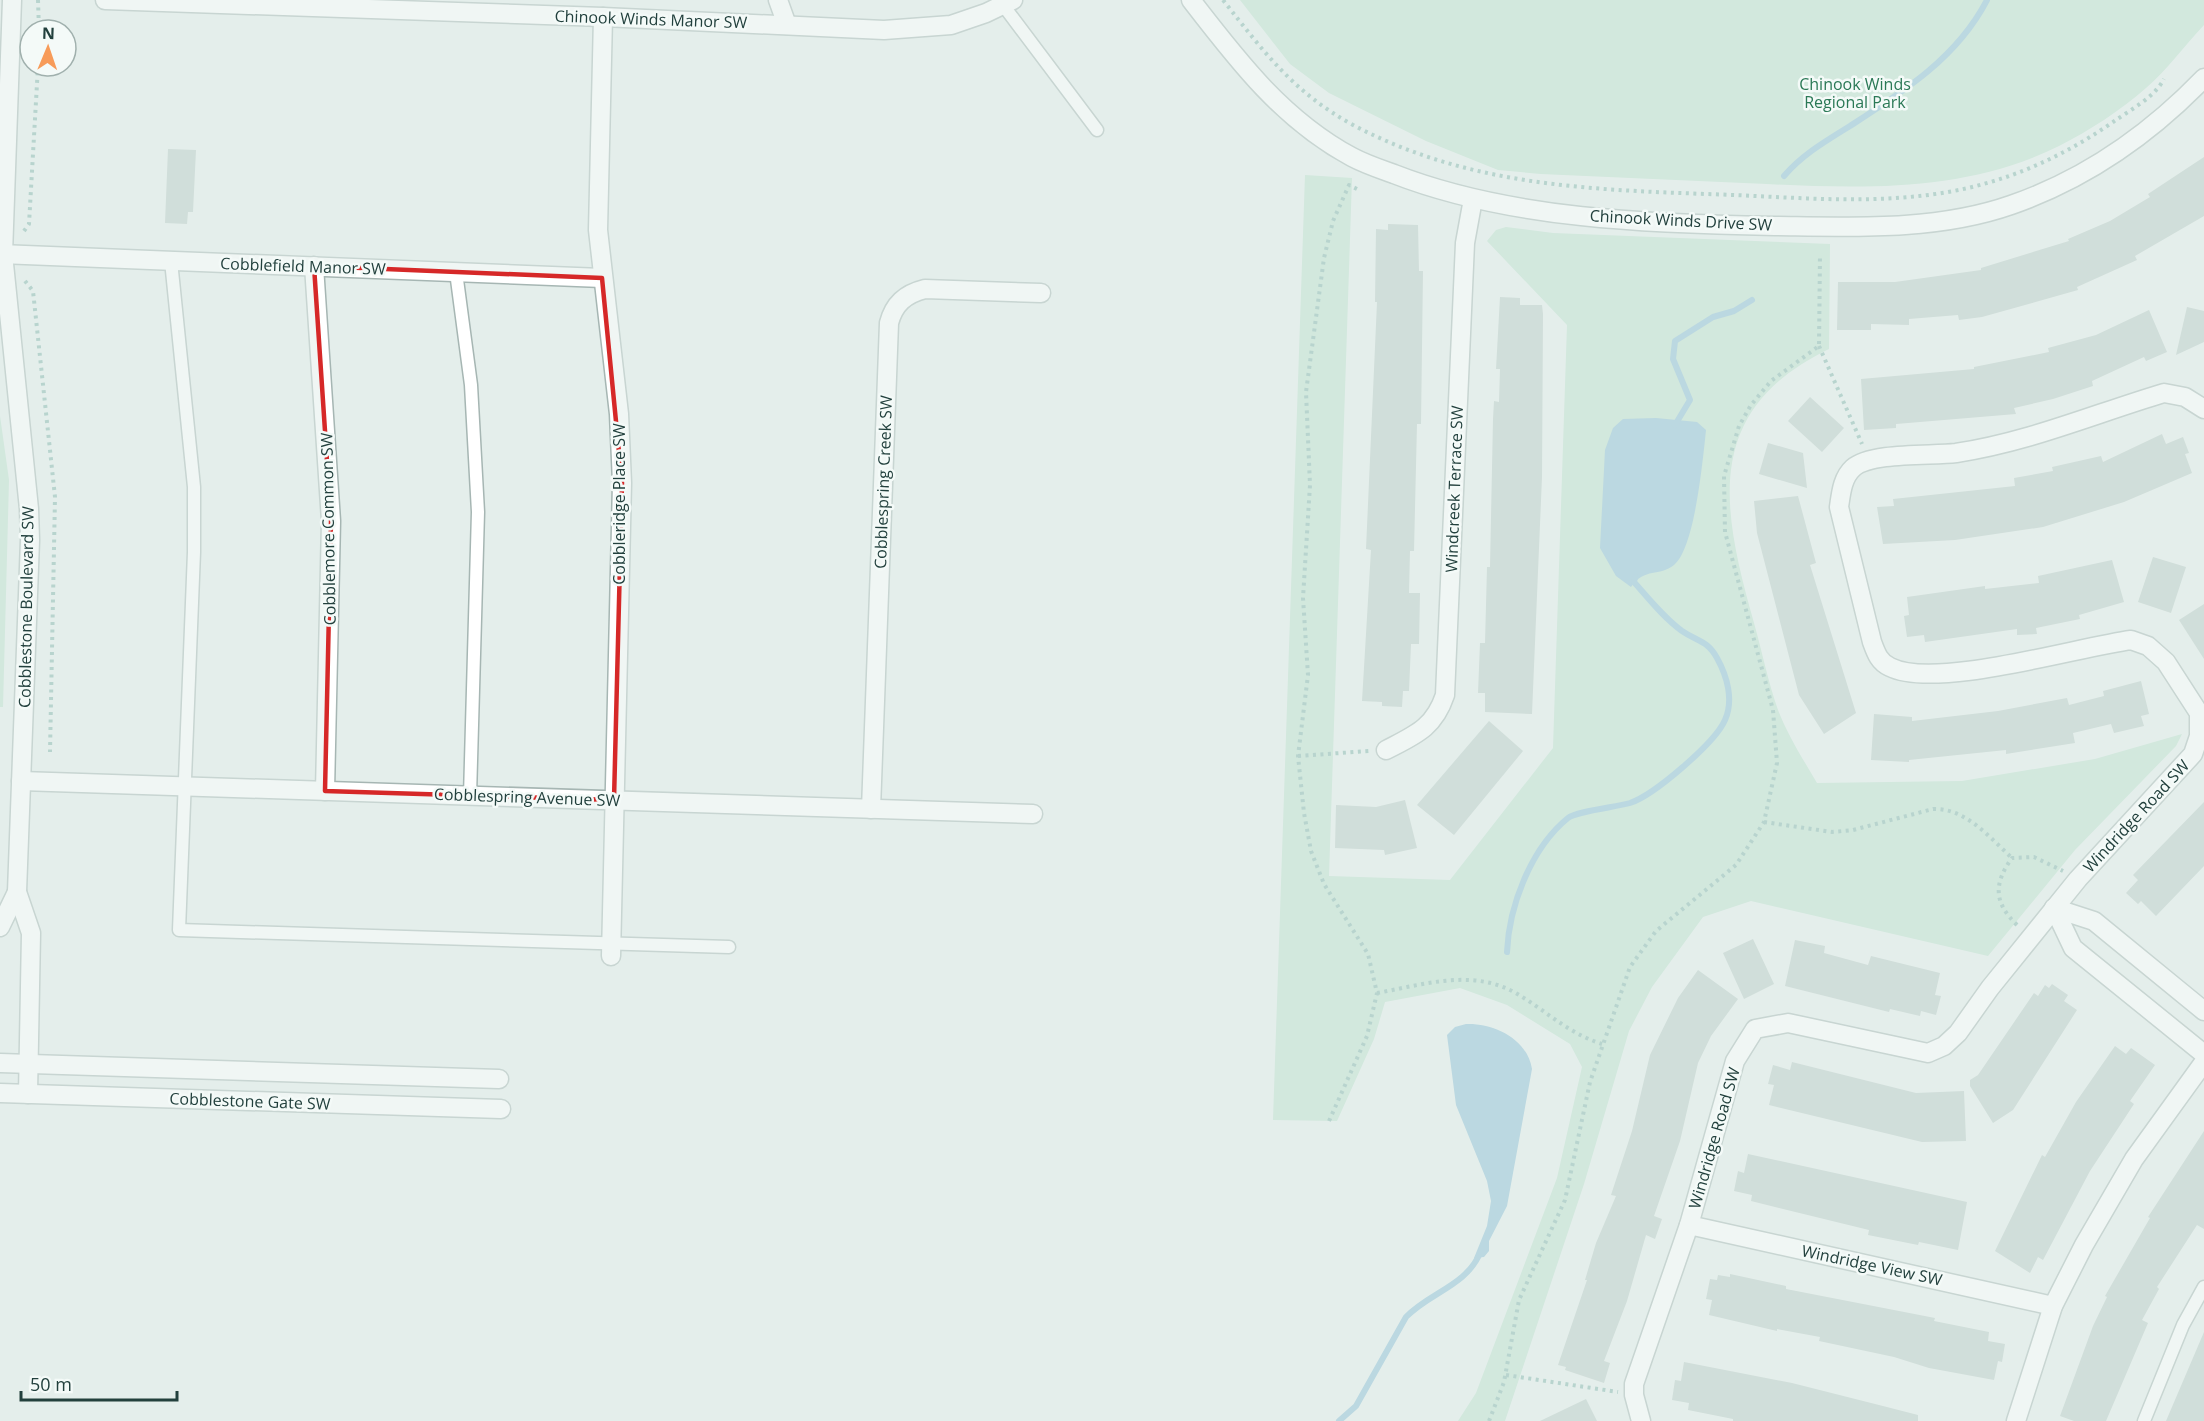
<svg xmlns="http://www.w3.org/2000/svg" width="2204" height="1421" font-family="'Open Sans',sans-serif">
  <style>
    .green { fill: #bcdfcc }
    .water { fill: #8abcd4 }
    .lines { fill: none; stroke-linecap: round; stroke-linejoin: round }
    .stream { stroke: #8abcd4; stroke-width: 6 }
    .building { fill: #b9c9c5 }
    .service-casing { stroke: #a6b6b3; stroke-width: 15 }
    .minor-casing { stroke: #a6b6b3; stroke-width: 21 }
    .tertiary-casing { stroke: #a6b6b3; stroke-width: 21 }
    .path { stroke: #83b3ac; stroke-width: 4; stroke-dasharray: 3 4.5; stroke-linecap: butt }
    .service { stroke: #fff; stroke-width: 12 }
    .minor { stroke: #fff; stroke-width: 18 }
    .tertiary { stroke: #fff; stroke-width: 18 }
    .marked { fill: none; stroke: #d62828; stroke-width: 4.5; stroke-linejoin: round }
    .labels { text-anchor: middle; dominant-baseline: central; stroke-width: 5; stroke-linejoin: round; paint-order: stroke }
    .street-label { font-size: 16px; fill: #22403d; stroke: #f4faf8 }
    .park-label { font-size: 16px; fill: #2b7956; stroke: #f4faf8 }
  </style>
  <rect width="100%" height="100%" fill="#e4eeeb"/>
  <!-- green -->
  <g class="green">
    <path d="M1240 0H2204V25C2185 45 2167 70 2146 88 2121 110 2089 131 2059 146 1960 195 1852 188 1744 183 1676 180 1608 177 1541 174L1498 170 1426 141 1329 93 1290 64Z"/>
    <path d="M1305 175 1352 178 1329 876 1450 880 1553 748 1567 325 1487 241 1496 230 1506 227 1553 233 1830 244 1829 349C1701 411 1722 509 1754 623 1762 651 1768 682 1778 710 1788 736 1803 759 1817 783L1962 781 2095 759 2182 734 2176 746 2075 850 1988 956 1751 901 1703 917 1652 987 1629 1031 1584 1184 1505 1421H1458L1476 1393 1557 1178 1582 1067 1570 1044 1507 1005 1460 988 1385 1002 1374 1039 1337 1121 1273 1120Z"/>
    <path d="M0 416 9 480 3 707H0Z"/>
  </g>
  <!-- water -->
  <g class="water">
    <path d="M1656 418 1697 422 1706 430C1703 458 1695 548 1674 565 1659 577 1645 567 1631 587L1616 576 1600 548 1605 450 1613 428 1623 419Z"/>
    <path d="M1466 1024C1493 1023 1527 1038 1532 1069L1507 1206 1489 1241V1251L1484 1257 1474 1258 1487 1226 1491 1201 1487 1181 1456 1105 1447 1035 1455 1027Z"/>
  </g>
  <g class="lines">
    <!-- stream -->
    <g class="stream">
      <path d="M1784 176C1803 154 1826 141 1850 126 1903 92 1957 58 1987 0"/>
      <path d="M1675 425 1690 400 1673 359 1675 341 1713 317 1734 311 1752 300"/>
      <path d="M1507 952C1509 906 1531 848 1568 818 1576 811 1617 807 1630 803 1654 795 1715 743 1725 720 1734 700 1727 676 1717 658 1707 640 1698 642 1682 631 1664 618 1649 599 1634 582L1635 577"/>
      <path d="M1339 1421 1356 1406 1406 1317C1430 1292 1467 1286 1481 1251"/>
    </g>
  </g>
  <!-- building -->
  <g class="building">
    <path d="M168 149 196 150 193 212H188L187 224 165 223Z"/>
    <path d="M2204 157V216L2135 256 2137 260 2077 287 2078 290 1982 317 1959 320 1958 315 1909 319V325L1871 324V330H1837L1838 282H1895L1981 270V268L2069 241 2068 239 2110 221 2150 197 2148 194Z"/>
    <path d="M1388 224 1418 225 1419 271H1423L1421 424H1417L1414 551H1410L1409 593H1420L1419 644H1411L1409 691H1403L1402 707 1382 706V702L1362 701 1371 550 1366 549 1377 302H1375L1376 229 1388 230Z"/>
    <path d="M1500 297 1520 298V305H1542L1543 314 1542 477 1532 714 1485 712V693H1478L1480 643H1485L1487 567H1490L1493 419 1494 401 1499 402 1500 369H1496Z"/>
    <path d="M2187 307 2204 311V342L2176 355Z"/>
    <path d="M2149 310 2167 352 2146 361 2144 357 2092 381 2093 386 2053 399 2014 408 2016 414 1896 424V428L1864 430 1861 379 1974 369V367L2049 352 2048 348 2096 335Z"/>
    <path d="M1810 397 1844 428 1822 452 1788 421Z"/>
    <path d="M2162 434 2166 444 2183 437 2189 453 2185 454 2192 473 2124 502 2043 527 1955 540 1883 544 1877 507 1894 506 1893 499 2015 486 2014 478 2053 471 2052 467 2101 456 2103 462Z"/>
    <path d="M1768 443 1803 453 1807 488 1759 474Z"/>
    <path d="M1798 496 1816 563 1810 565 1856 713 1824 734 1799 695 1757 533 1754 501Z"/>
    <path d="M2153 557 2186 567 2171 613 2138 602Z"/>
    <path d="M2112 560 2124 602 2079 615 2080 619 2036 628 2037 634 2017 635V629L1925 642 1924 635 1907 637 1904 616 1909 615 1907 597 1985 586V589L2039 583 2038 576Z"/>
    <path d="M2204 604V659L2179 620Z"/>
    <path d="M2141 681 2149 714 2141 716 2144 726 2114 733 2111 724 2073 733 2075 743 2006 754V750L1909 760V762L1871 760 1874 714 1912 717V721L1998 711 2067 698 2069 705 2104 696 2103 691Z"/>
    <path d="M1489 721 1523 751 1454 835 1417 805Z"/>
    <path d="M1405 800 1417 848 1385 855 1384 850 1335 848 1336 805 1376 807Z"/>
    <path d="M2204 802V866L2156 916 2141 901 2138 904 2126 893 2138 880 2133 875Z"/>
    <path d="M1753 939 1774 984 1744 999 1723 953Z"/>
    <path d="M1795 940 1825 946 1824 953 1868 965 1871 956 1940 973 1935 995 1941 996 1936 1015 1921 1011 1920 1016 1890 1009 1889 1012 1785 986Z"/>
    <path d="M1698 970 1738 999 1711 1036 1698 1063 1680 1141 1654 1216 1662 1219 1655 1239 1646 1235 1627 1301 1604 1361 1610 1363 1604 1383 1565 1370 1566 1367 1558 1365 1587 1280H1585L1596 1243 1616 1196 1611 1195 1632 1131 1650 1055 1678 998Z"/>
    <path d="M2052 984 2068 995 2064 1001 2077 1010 2013 1110 1993 1123 1970 1086V1080L1978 1075 2034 993 2038 996 2045 985 2049 988Z"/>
    <path d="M2115 1046 2126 1054 2131 1048 2155 1065 2130 1101 2134 1104 2090 1171 2043 1260 2038 1257 2030 1273 1995 1251 2042 1155 2045 1157 2076 1102Z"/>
    <path d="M1792 1062 1916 1093 1964 1091 1966 1141 1922 1142 1769 1105 1774 1085 1768 1084 1773 1065 1790 1070Z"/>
    <path d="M2204 1131V1229L2197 1225 2157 1287 2159 1289 2142 1320 2148 1323 2106 1421H2074L2060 1416 2093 1326 2107 1297 2105 1296 2150 1218 2148 1217Z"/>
    <path d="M1748 1154 1967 1202 1958 1250 1919 1242 1918 1245 1868 1235 1869 1230 1751 1201 1752 1195 1734 1191 1738 1171 1744 1173Z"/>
    <path d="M1730 1274 1786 1286V1289L1935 1318 1934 1321 1989 1332 1988 1341 2005 1344 2002 1362 1998 1361 1994 1380 1929 1368 1894 1357 1819 1341 1820 1337 1777 1329V1331L1709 1315 1712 1300 1706 1299 1710 1279 1717 1280 1718 1275 1730 1277Z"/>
    <path d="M2204 1332V1421H2166Z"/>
    <path d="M1684 1362 1792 1383 1879 1405 1918 1415V1421H1733V1419L1688 1410 1689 1403 1672 1400 1675 1380 1681 1381Z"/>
    <path d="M1586 1399 1597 1421H1540Z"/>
  </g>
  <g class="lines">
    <defs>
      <g id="service">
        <path d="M1000 1 1097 130"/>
        <path d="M171 261 194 487V552L179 930 729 947"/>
        <path d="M456 272 471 385 478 512 470 796"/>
        <path d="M2144 1421 2183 1325 2204 1287"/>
      </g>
      <g id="minor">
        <path d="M105 0 603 17 884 30 951 25 986 13 1013 0"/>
        <path d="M778 0 787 25"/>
        <path d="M603 17 598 230 619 414 622 483 611 956"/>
        <path d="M0 254 602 278"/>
        <path d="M314 266 331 521 325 791"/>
        <path d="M1386 750C1415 735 1434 728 1445 695L1465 243 1473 199"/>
        <path d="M21 781 1033 814"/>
        <path d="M871 809 889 323C894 304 905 294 925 289L1041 293"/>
        <path d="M2054 908 2073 948 2204 1054"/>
        <path d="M2054 908 2094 921 2204 1011"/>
        <path d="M0 1063 499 1079"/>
        <path d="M0 1093 501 1109"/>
        <path d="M1689 1225 2053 1306"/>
        <path d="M1641 1421 1634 1395V1384L1689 1225 1735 1061 1755 1029 1788 1023 1928 1053 1944 1046 1958 1033 1990 988 2078 879 2193 754 2199 736V713L2166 662 2148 646 2131 640C2078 647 1935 690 1890 667 1879 662 1876 653 1872 642L1839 507C1841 494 1842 478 1853 468 1871 452 1931 456 1956 453 2029 442 2094 414 2164 393L2185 397 2204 409"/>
        <path d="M2016 1421 2053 1306 2084 1245 2134 1159 2204 1062"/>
      </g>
      <g id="tertiary">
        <path d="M12 0 3 254 29 509 30 540 17 892 31 933 28 1094"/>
        <path d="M1191 0C1238 61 1283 120 1352 157 1365 164 1380 169 1394 174 1509 219 1652 224 1775 226 1853 227 1937 231 2011 205 2086 179 2149 135 2204 78"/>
        <path d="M0 927 17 892"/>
      </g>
    </defs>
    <!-- service casing -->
    <use href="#service" class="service-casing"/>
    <!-- minor casing -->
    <use href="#minor" class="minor-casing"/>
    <!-- tertiary casing -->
    <use href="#tertiary" class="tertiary-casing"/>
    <!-- path -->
    <g class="path">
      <path d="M38 0 39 30"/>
      <path d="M1223 0C1264 52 1293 92 1353 125 1474 189 1601 190 1734 195 1803 198 1873 204 1942 193 2005 183 2061 158 2113 122 2130 110 2154 98 2164 79"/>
      <path d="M24 231 29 224 38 66"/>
      <path d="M25 281 33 291 55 497 50 752"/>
      <path d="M1819 346 1862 444"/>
      <path d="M1298 756 1369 751"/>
      <path d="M1764 822 1832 832 1853 830 1933 809C1966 808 1989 837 2012 858"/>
      <path d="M2017 925C1993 902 1994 883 2012 858L2034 857 2063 871"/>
      <path d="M1377 993C1422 985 1469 969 1512 991 1545 1009 1565 1032 1602 1044"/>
      <path d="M1329 1121 1367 1036 1377 993 1368 954 1324 884 1311 851 1304 813 1298 756 1308 675 1303 598 1310 485 1306 392 1324 258 1333 221 1349 185 1359 190"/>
      <path d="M1506 1375 1618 1392"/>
      <path d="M1489 1421 1504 1382 1519 1300 1565 1200 1590 1082 1630 967 1656 931 1736 865 1764 822 1777 763 1773 710 1725 532 1724 476 1739 426 1751 405 1771 381 1819 346 1820 255"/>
    </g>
    <!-- service -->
    <use href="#service" class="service"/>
    <!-- minor -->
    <use href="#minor" class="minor"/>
    <!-- tertiary -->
    <use href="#tertiary" class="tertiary"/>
  </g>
  <!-- marked area -->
  <path d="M0 0H2204V1421H0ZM314 266 602 278 622 483 614 800 325 791 331 521Z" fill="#e4eeeb" fill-opacity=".55" fill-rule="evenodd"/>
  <path class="marked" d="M314 266 602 278 622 483 614 800 325 791 331 521Z"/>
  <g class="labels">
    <!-- street labels -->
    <g class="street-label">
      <text transform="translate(651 19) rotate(2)">Chinook Winds Manor SW</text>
      <text transform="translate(1681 220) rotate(3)">Chinook Winds Drive SW</text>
      <text transform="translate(303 266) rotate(2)">Cobblefield Manor SW</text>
      <text transform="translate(883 482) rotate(-88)">Cobblespring Creek SW</text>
      <text transform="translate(1454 489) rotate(-88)">Windcreek Terrace SW</text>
      <text transform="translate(619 504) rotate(-90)">Cobbleridge Place SW</text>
      <text transform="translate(328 529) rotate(-91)">Cobblemore Common SW</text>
      <text transform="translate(26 607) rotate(-89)">Cobblestone Boulevard SW</text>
      <text transform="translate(527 797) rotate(2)">Cobblespring Avenue SW</text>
      <text transform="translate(2136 816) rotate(-47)">Windridge Road SW</text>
      <text transform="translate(250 1101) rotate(2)">Cobblestone Gate SW</text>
      <text transform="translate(1714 1138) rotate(-74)">Windridge Road SW</text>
      <text transform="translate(1872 1265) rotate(12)">Windridge View SW</text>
    </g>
    <!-- park labels -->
    <g class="park-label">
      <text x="1855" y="84">Chinook Winds<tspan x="1855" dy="18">Regional Park</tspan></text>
    </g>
  </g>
  <!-- north arrow -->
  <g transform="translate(48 48) rotate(2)"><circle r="28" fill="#f4faf8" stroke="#a0b0ad" stroke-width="1.5"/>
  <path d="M0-4.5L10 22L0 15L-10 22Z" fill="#f79b59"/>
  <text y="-9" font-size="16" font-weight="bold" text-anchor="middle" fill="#22403d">N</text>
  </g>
  <!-- scale -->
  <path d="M21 1391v9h156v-9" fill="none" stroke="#22403d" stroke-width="3"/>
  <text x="30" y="1391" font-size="18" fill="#22403d" stroke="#f4faf8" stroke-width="4.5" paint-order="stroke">50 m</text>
</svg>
